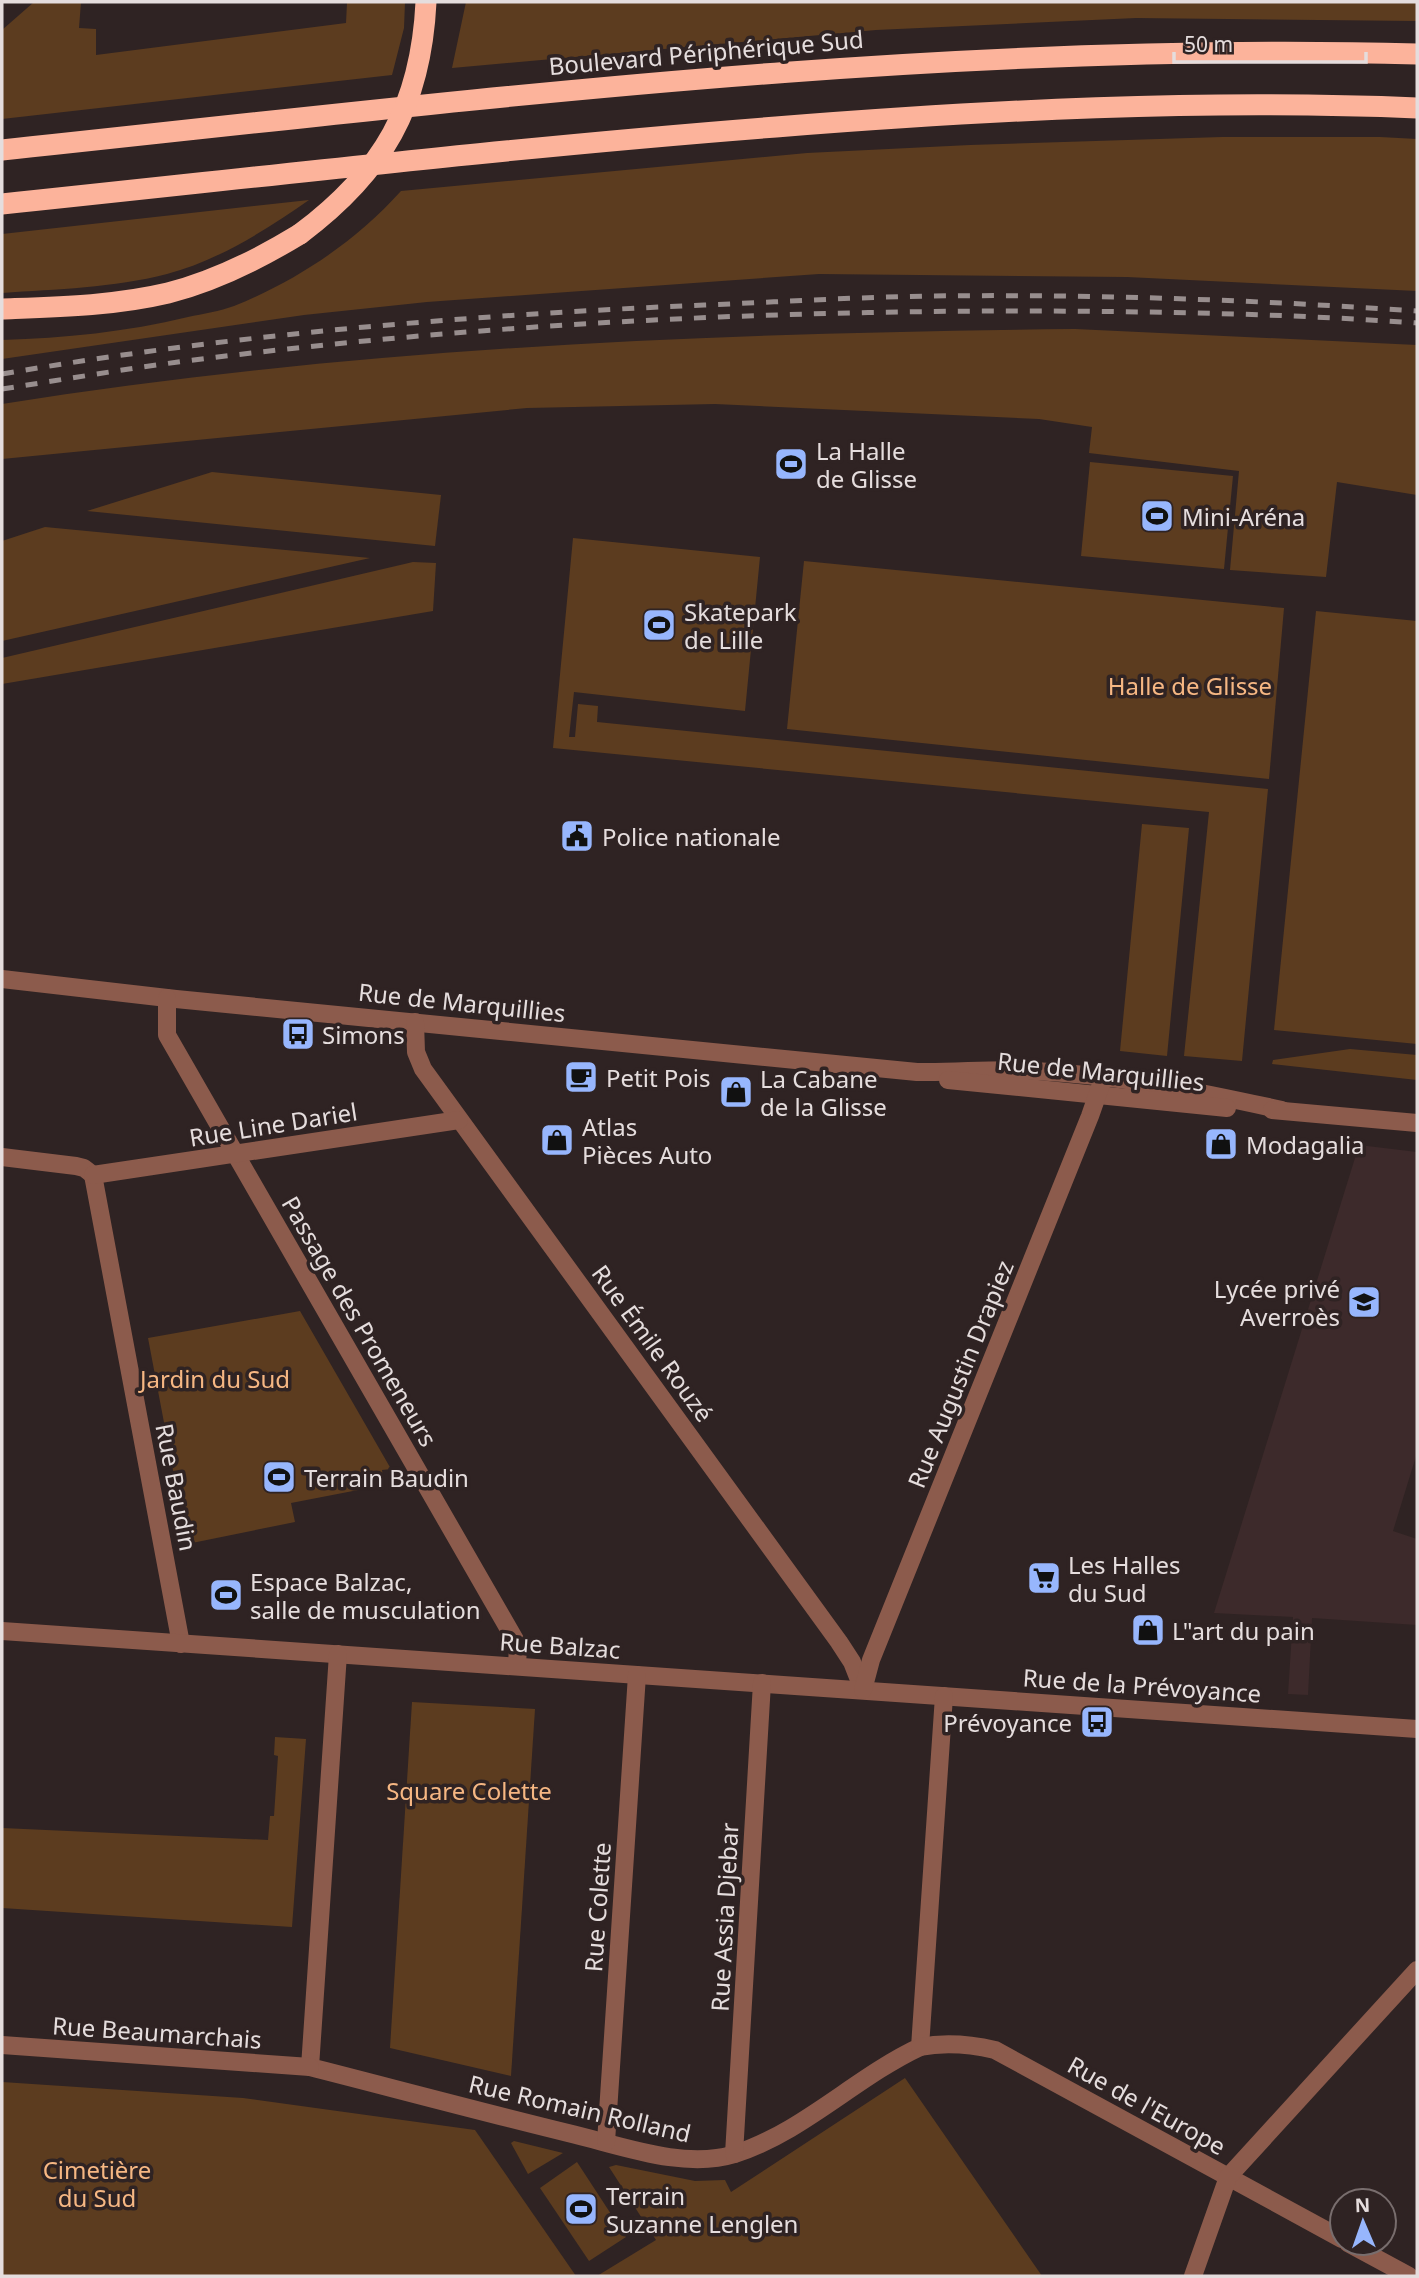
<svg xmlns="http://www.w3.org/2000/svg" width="1419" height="2278" font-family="'Noto Sans',sans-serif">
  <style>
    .built { fill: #3d2a2b }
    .green { fill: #5c3c1f }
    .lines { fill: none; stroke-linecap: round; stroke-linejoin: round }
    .minor { stroke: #8c5b4c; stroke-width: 18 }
    .highway { stroke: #fcb39b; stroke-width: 21 }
    .rail { stroke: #988e8e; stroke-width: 5; stroke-dasharray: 12 12; stroke-linecap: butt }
    .highway-bridge { stroke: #fcb39b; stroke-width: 21 }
    .labels { text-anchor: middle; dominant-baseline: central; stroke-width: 7; stroke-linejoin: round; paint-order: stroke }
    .street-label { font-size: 24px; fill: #e5dddd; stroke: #2f2323 }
    .poi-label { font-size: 24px; fill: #e5dddd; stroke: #2f2323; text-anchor: start }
    .park-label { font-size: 24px; fill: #f6b783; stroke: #2f2323 }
  </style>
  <rect width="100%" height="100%" fill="#2f2323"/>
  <!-- built -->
  <path class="built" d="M1359 1145 1417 1152V1453L1393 1531 1417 1539V1625L1312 1618 1308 1695 1288 1694 1293 1617 1214 1613Z"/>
  <!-- green -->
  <g class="green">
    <path d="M34 2H81L79 28 96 29V55L346 23 347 3 405 2 404 28 392 75 2 119V30Z"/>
    <path d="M466 2H1417V21L1136 18 876 30 452 68Z"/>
    <path d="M1222 137H1380L1417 139V291L1127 277 819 274 427 302 304 315 2 359V340C65 338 126 332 188 317 203 314 220 311 234 306 298 280 355 242 401 191L807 153 970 145Z"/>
    <path d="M309 200C268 229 217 261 167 274 113 288 57 289 2 293V234Z"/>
    <path d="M1075 329 1417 345V495L1337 482 1326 577 1230 570 1239 471 1089 453 1092 427 1039 419 715 404 527 408 2 459V404C357 347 716 333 1075 329Z"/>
    <path d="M1090 462 1233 476 1224 569 1081 556Z"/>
    <path d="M212 472 441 495 435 546 87 511Z"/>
    <path d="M45 527 370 558 2 641V541Z"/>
    <path d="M573 538 760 557 745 711 574 692 569 737H575L578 704 598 706 597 722 1268 789 1242 1061 1184 1056 1209 812 553 748Z"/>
    <path d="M804 561 1284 608 1269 779 787 729Z"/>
    <path d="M413 562 436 563 433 611 2 684V658Z"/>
    <path d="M1316 611 1417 621V1044L1274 1030Z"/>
    <path d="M1142 824 1189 828 1167 1056 1120 1051Z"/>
    <path d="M1350 1049 1417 1055V1080L1272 1064 1273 1060Z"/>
    <path d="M300 1311 391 1469 382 1470 384 1485 291 1503 295 1522 187 1544 148 1338Z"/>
    <path d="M412 1702 535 1709 511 2076 390 2048Z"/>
    <path d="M275 1737 306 1739 292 1927 2 1908V1828L268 1840 270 1816H274L278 1756 274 1755Z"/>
    <path d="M905 2078 1042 2276H597L656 2240 609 2167 616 2165 695 2181 725 2180 731 2192Z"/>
    <path d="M2 2082 243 2098 475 2130 576 2276H2Z"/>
    <path d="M514 2141 563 2153 528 2174 511 2143Z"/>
    <path d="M577 2162 626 2237 589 2261 540 2188Z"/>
  </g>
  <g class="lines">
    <!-- minor -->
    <g class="minor">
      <path d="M2 979 176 999 917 1072C957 1073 996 1068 1035 1071 1119 1075 1200 1092 1282 1110"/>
      <path d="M167 998V1035L518 1645 517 1666"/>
      <path d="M415 1022 416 1052 423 1069 839 1642 852 1662 863 1690"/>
      <path d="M948 1080 1227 1108"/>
      <path d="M1272 1110 1417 1123"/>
      <path d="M2 1157 76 1166 84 1168 93 1175"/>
      <path d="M93 1175 181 1644"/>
      <path d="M93 1175 459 1120"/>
      <path d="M2 1631 1417 1729"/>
      <path d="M338 1654 310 2067C396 2089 482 2112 568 2133 620 2145 683 2170 735 2154 803 2132 856 2077 920 2047L944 1696"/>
      <path d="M863 1690 871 1660 1090 1116 1104 1076"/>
      <path d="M2 2045 310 2067"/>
      <path d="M920 2047C945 2042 969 2044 995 2050L1342 2239"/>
      <path d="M606 2142 637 1675"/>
      <path d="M734 2154 762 1683"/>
      <path d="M1348 2243 1409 2276"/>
      <path d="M1193 2276 1228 2177 1417 1970"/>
    </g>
    <!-- highway -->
    <g class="highway">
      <path d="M2 150C473 100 943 41 1417 54"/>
      <path d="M2 204C260 177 517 147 776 127 989 110 1203 99 1417 108"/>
      <path d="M2 309C57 307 113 306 168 293 215 281 259 259 300 234"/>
    </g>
    <!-- rail -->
    <g class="rail">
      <path d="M2 374C233 334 470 315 704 305 780 302 856 297 932 296 1094 294 1256 300 1417 311"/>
      <path d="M2 389C60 380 119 370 178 362 449 327 723 312 997 311 1137 311 1278 313 1417 323"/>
    </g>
    <!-- highway-bridge -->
    <path class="highway-bridge" d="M300 234C383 172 421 106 426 2"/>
  </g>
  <!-- icons -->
  <defs>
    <symbol id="stadium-square" viewBox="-11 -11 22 22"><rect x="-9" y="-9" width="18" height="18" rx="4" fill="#97b6fd" stroke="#2f2323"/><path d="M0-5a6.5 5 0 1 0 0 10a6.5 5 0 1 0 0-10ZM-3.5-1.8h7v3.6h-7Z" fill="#111"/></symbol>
    <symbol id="civic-square" viewBox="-11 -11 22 22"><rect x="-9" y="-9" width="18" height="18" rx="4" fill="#97b6fd" stroke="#2f2323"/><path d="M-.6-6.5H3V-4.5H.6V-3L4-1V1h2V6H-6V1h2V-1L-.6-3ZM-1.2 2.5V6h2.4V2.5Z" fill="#111"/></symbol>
    <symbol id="bus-square" viewBox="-11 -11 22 22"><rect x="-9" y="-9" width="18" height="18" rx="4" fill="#97b6fd" stroke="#2f2323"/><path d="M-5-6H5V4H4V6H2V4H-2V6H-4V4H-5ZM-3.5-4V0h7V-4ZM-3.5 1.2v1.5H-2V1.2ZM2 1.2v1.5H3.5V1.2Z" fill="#111"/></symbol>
    <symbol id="cafe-square" viewBox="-11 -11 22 22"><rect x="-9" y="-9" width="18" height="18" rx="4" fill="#97b6fd" stroke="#2f2323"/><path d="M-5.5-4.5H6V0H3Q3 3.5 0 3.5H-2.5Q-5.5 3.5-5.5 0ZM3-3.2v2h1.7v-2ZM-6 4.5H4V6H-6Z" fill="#111"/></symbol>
    <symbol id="shop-square" viewBox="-11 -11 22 22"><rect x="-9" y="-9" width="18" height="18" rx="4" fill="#97b6fd" stroke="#2f2323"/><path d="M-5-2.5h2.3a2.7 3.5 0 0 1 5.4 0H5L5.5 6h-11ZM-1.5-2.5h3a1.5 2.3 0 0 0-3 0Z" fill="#111"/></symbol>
    <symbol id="school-square" viewBox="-11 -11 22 22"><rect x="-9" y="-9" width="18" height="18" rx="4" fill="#97b6fd" stroke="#2f2323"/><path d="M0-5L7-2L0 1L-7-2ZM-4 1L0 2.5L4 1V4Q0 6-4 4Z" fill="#111"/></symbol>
    <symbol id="supermarket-square" viewBox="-11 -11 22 22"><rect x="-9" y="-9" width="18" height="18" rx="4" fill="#97b6fd" stroke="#2f2323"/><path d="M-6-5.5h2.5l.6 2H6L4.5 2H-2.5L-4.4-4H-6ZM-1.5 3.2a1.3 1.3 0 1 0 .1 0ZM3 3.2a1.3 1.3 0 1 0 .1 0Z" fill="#111"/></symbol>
  </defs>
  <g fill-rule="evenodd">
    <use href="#stadium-square" x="772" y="445" width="38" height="38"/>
    <use href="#stadium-square" x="1138" y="497" width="38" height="38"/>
    <use href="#stadium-square" x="640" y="606" width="38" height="38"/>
    <use href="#civic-square" x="558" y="817" width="38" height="38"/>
    <use href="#bus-square" x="279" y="1015" width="38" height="38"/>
    <use href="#cafe-square" x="562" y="1058" width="38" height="38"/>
    <use href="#shop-square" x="717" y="1073" width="38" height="38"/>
    <use href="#shop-square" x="538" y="1121" width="38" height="38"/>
    <use href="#shop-square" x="1202" y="1125" width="38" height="38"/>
    <use href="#school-square" x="1345" y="1283" width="38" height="38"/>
    <use href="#stadium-square" x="260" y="1458" width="38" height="38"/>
    <use href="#supermarket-square" x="1025" y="1559" width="38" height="38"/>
    <use href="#stadium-square" x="207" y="1576" width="38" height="38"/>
    <use href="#shop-square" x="1129" y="1611" width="38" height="38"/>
    <use href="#bus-square" x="1078" y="1703" width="38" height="38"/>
    <use href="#stadium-square" x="562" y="2190" width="38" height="38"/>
  </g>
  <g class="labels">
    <!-- street labels -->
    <g class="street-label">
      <text transform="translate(706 52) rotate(-5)">Boulevard Périphérique Sud</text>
      <text transform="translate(462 1002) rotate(6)">Rue de Marquillies</text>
      <text transform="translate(1101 1071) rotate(6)">Rue de Marquillies</text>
      <text transform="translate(273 1124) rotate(-9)">Rue Line Dariel</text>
      <text transform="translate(360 1321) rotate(60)">Passage des Promeneurs</text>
      <text transform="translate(653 1343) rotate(54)">Rue Émile Rouzé</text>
      <text transform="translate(960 1374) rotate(-68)">Rue Augustin Drapiez</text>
      <text transform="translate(177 1487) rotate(79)">Rue Baudin</text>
      <text transform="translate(560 1645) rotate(4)">Rue Balzac</text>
      <text transform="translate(1142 1685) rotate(4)">Rue de la Prévoyance</text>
      <text transform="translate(597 1907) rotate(-86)">Rue Colette</text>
      <text transform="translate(724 1917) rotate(-87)">Rue Assia Djebar</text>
      <text transform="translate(157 2032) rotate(4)">Rue Beaumarchais</text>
      <text transform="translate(1147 2105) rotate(29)">Rue de l'Europe</text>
      <text transform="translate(580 2108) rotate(13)">Rue Romain Rolland</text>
    </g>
    <!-- poi labels -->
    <g class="poi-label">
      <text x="816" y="450">La Halle<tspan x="816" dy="28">de Glisse</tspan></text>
      <text x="1182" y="516">Mini-Aréna</text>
      <text x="684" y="611">Skatepark<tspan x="684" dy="28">de Lille</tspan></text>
      <text x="602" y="836">Police nationale</text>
      <text x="322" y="1034">Simons</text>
      <text x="606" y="1077">Petit Pois</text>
      <text x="760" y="1078">La Cabane<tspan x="760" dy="28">de la Glisse</tspan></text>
      <text x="582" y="1126">Atlas<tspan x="582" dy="28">Pièces Auto</tspan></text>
      <text x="1246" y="1144">Modagalia</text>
      <text x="1340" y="1288" text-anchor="end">Lycée privé<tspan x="1340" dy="28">Averroès</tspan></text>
      <text x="304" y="1477">Terrain Baudin</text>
      <text x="1068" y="1564">Les Halles<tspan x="1068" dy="28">du Sud</tspan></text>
      <text x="250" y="1581">Espace Balzac,<tspan x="250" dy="28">salle de musculation</tspan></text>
      <text x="1172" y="1630">L"art du pain</text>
      <text x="1072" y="1722" text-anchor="end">Prévoyance</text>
      <text x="606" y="2195">Terrain<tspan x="606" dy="28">Suzanne Lenglen</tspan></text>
    </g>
    <!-- park labels -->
    <g class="park-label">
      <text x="1190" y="685">Halle de Glisse</text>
      <text x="215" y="1378">Jardin du Sud</text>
      <text x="469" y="1790">Square Colette</text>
      <text x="97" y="2169">Cimetière<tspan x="97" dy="28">du Sud</tspan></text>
    </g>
  </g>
  <!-- border -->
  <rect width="1419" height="2278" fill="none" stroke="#e5dddd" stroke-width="7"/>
  <!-- north arrow -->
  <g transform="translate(1363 2222) rotate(358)"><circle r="33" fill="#2f2323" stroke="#786d6d" stroke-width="2"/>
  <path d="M0-5L12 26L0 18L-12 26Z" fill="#97b6fd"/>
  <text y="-10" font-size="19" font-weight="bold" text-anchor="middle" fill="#e5dddd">N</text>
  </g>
  <!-- scale -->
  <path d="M1174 52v10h192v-10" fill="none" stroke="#e5dddd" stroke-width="3.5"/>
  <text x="1184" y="52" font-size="21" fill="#e5dddd" stroke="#2f2323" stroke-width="5" paint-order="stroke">50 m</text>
</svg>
